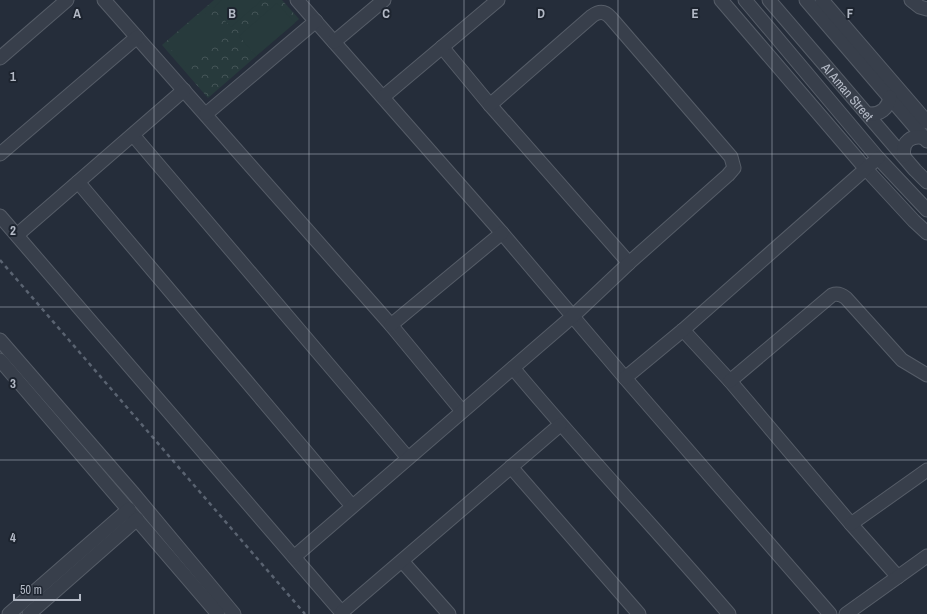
<svg xmlns="http://www.w3.org/2000/svg" width="927" height="614" font-family="'Archivo Narrow',sans-serif">
  <style>
    .forest { fill: url(#forest-crowns) }
    .pitch { fill: #273a3c }
    .lines { fill: none; stroke-linecap: round; stroke-linejoin: round }
    .minor-casing { stroke: #565d68; stroke-width: 15 }
    .minor { stroke: #383f4b; stroke-width: 13 }
    .rail { stroke: #5a6371; stroke-width: 2.5; stroke-dasharray: 4 4; stroke-linecap: butt }
    .grid { fill: none; stroke: #b4bac6; stroke-width: 1; stroke-opacity: 0.55 }
    .labels { text-anchor: middle; dominant-baseline: central; stroke-width: 4; stroke-linejoin: round; paint-order: stroke }
    .street-label { font-size: 13px; fill: #b4bac6; stroke: #1d242f }
    .grid-label { font-size: 13px; text-anchor: middle; font-weight: bold; fill: #b4bac6; stroke: #1d242f; stroke-width: 4; stroke-linejoin: round; paint-order: stroke }
  </style>
  <defs>
    <pattern id="forest-crowns" width="20" height="18" patternUnits="userSpaceOnUse"><rect width="20" height="18" fill="#273a3c"/><path d="M2 6a3 3 0 1 1 6 0M12 15a3 3 0 1 1 6 0" fill="none" stroke="#445457"/></pattern>
  </defs>
  <rect width="100%" height="100%" fill="#252d3a"/>
  <!-- forest -->
  <path class="forest" d="M214 0H282L299 19 208 98 162 45Z"/>
  <!-- pitch -->
  <g class="pitch">
    <path d="M222 0H262L231 27 213 8Z"/>
    <path d="M277 3 295 23 256 56 239 36Z"/>
    <path d="M205 13 223 32 186 66 168 46Z"/>
  </g>
  <g class="lines">
    <defs>
      <g id="minor">
        <path d="M104 0 391 325 462 411"/>
        <path d="M297 0 502 233 625 378 830 614"/>
        <path d="M721 0 866 169 914 221 927 233"/>
        <path d="M745 0 878 158 927 210"/>
        <path id="s1" d="M769 0 915 170 927 182"/>
        <path d="M806 0 927 141"/>
        <path d="M822 0 927 122"/>
        <path d="M911 0 920 7 927 9"/>
        <path d="M334 42 384 0"/>
        <path d="M442 47 490 105 629 263"/>
        <path d="M0 58 67 0"/>
        <path d="M383 97 498 0"/>
        <path d="M206 114 316 21"/>
        <path d="M868 114C880 115 888 109 890 97"/>
        <path d="M133 135 408 458"/>
        <path d="M0 154 137 37"/>
        <path d="M904 156C901 142 912 134 925 138"/>
        <path d="M78 182 352 506"/>
        <path d="M0 216 343 614"/>
        <path d="M17 235 184 90"/>
        <path d="M391 325 502 233"/>
        <path d="M683 330 730 381 851 524 898 577"/>
        <path d="M0 340 133 493 234 614"/>
        <path d="M0 360 218 614"/>
        <path d="M513 368C583 452 658 531 729 614"/>
        <path d="M625 378 683 330 878 158"/>
        <path d="M730 381 832 295C837 293 841 294 846 298L902 360 927 375"/>
        <path d="M511 467 639 614"/>
        <path d="M851 524 927 470"/>
        <path d="M294 557 573 316 629 263 728 175 734 168 731 157 611 18C605 11 599 11 592 16L490 105"/>
        <path d="M402 561 449 614"/>
        <path d="M342 612 560 425"/>
        <path d="M9 614 129 509"/>
        <path d="M29 614 137 519"/>
        <path d="M846 614 927 556"/>
      </g>
    </defs>
    <!-- minor casing -->
    <use href="#minor" class="minor-casing"/>
    <!-- minor -->
    <use href="#minor" class="minor"/>
    <!-- rail -->
    <path class="rail" d="M0 260 305 614"/>
  </g>
  <!-- grid -->
  <path class="grid" d="M154 0V614M309 0V614M464 0V614M618 0V614M772 0V614M0 154H927M0 307H927M0 460H927"/>
  <g class="labels">
    <!-- street labels -->
    <g class="street-label">
      <text stroke="none"><textPath href="#s1" startOffset="121">Al Aman Street</textPath></text>
    </g>
  </g>
  <g class="grid-label">
    <text x="77" y="18">A</text>
    <text x="232" y="18">B</text>
    <text x="386" y="18">C</text>
    <text x="541" y="18">D</text>
    <text x="695" y="18">E</text>
    <text x="850" y="18">F</text>
    <text x="13" y="81">1</text>
    <text x="13" y="235">2</text>
    <text x="13" y="388">3</text>
    <text x="13" y="542">4</text>
  </g>
  <!-- scale -->
  <path d="M14 594v6h66v-6" fill="none" stroke="#b4bac6" stroke-width="2"/>
  <text x="20" y="594" font-size="12" fill="#b4bac6" stroke="#1d242f" stroke-width="3" paint-order="stroke">50 m</text>
</svg>
